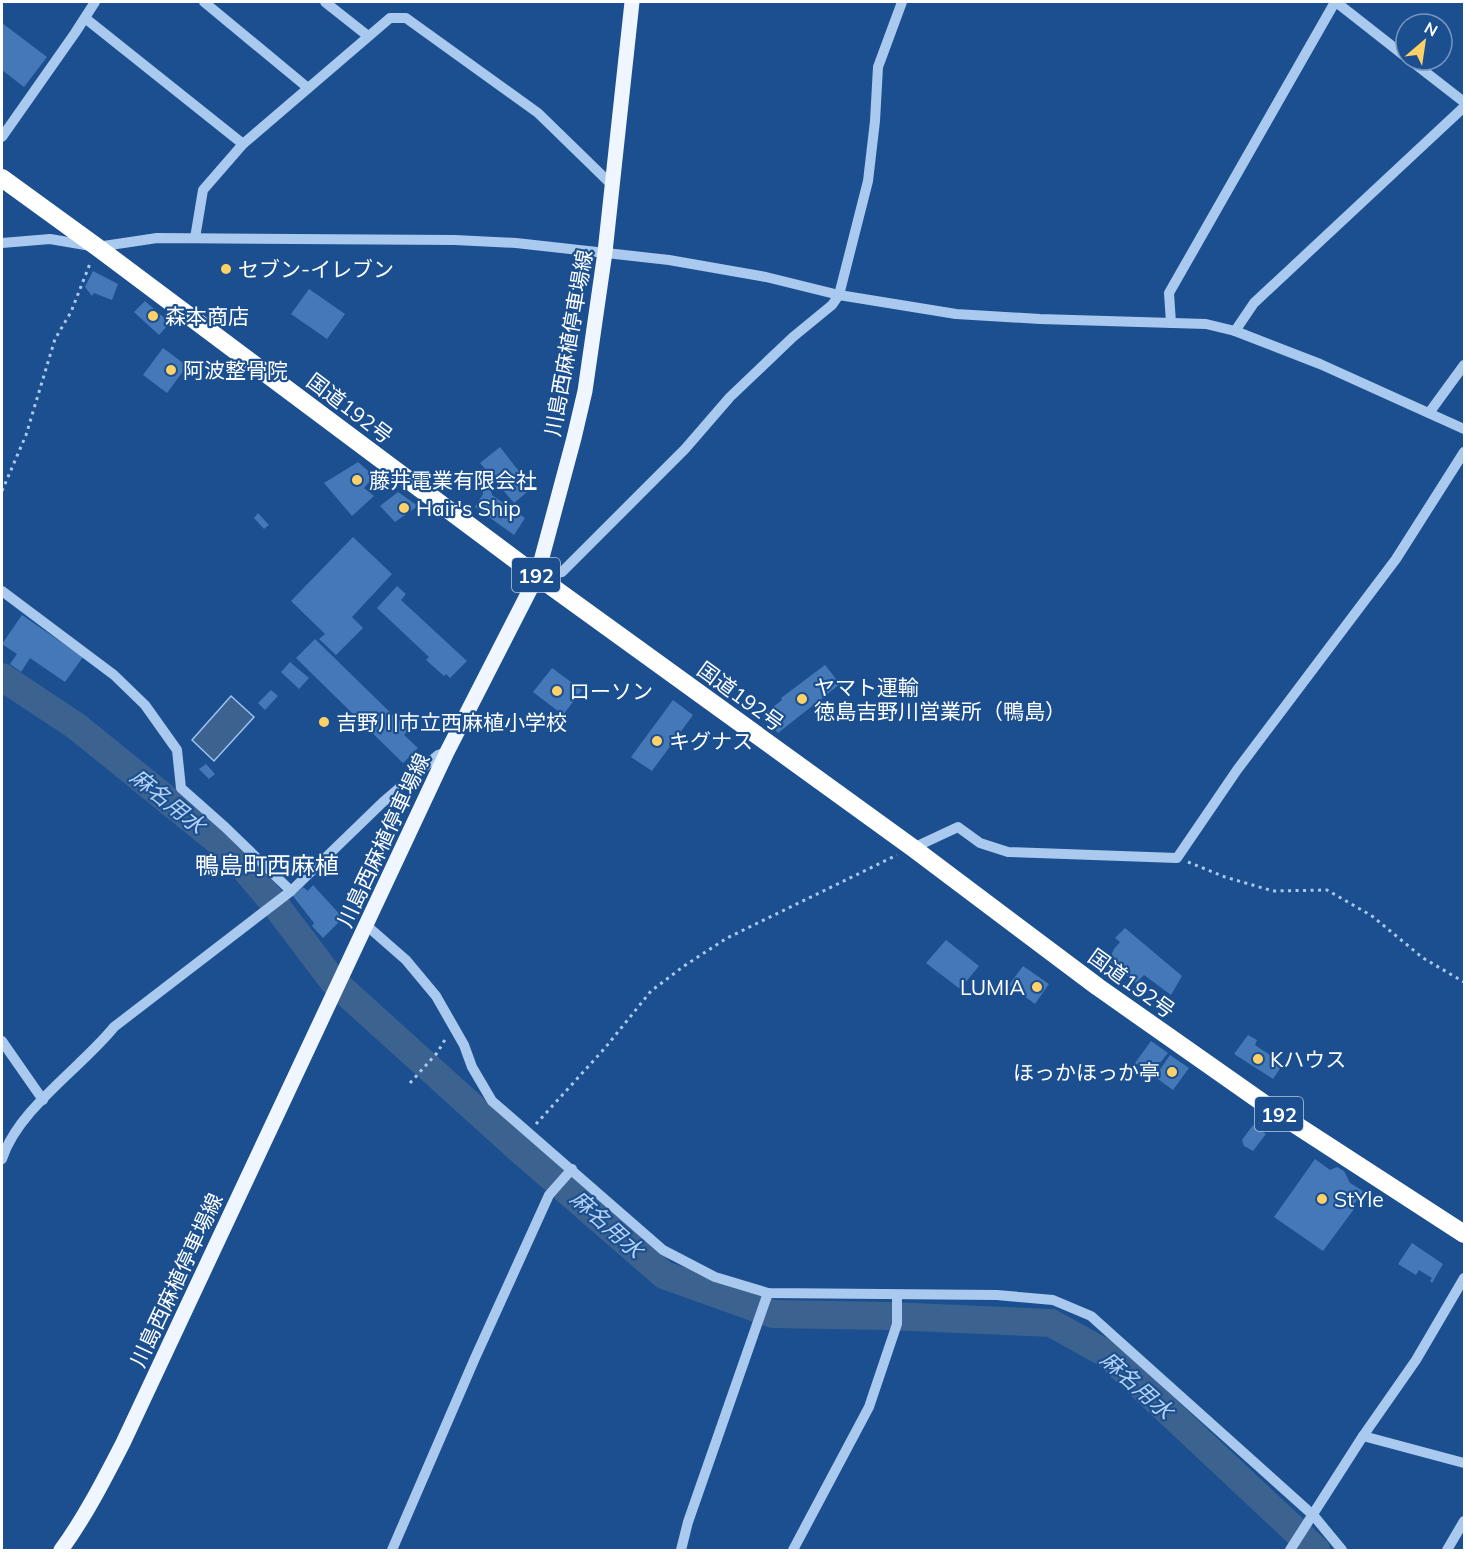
<svg xmlns="http://www.w3.org/2000/svg" width="1466" height="1552" font-family="Mulish,'Noto Sans JP',sans-serif">
  <style>
    .water { fill: #3c6290; stroke: #9cc4f0; stroke-width: 1.5 }
    .lines { fill: none; stroke-linecap: round; stroke-linejoin: round }
    .river { stroke: #3c6290; stroke-width: 28 }
    .building { fill: #4478b7 }
    .path { stroke: #a9c9ee; stroke-width: 3; stroke-dasharray: 3 4.5; stroke-linecap: butt }
    .minor { stroke: #a9c9ee; stroke-width: 10 }
    .major { stroke: #f0f6ff; stroke-width: 15 }
    .highway { stroke: #fff; stroke-width: 18 }
    .poi-dot { fill: #ffd166; stroke: #1b4f8f; stroke-width: 2 }
    .labels { text-anchor: middle; dominant-baseline: central; stroke-width: 4.5; stroke-linejoin: round; paint-order: stroke }
    .shield { fill: #1b4f8f; stroke: #bbcadd; stroke-width: 1.5 }
    .shield-label { font-size: 20px; font-weight: bold; fill: #fff }
    .poi-label { font-size: 21px; fill: #fff; stroke: #1b4f8f; text-anchor: start }
    .street-label { font-size: 21px; fill: #fff; stroke: #1b4f8f }
    .water-label { font-size: 22px; font-style: italic; fill: #b5d3f5; stroke: #1b4f8f }
    .quarter-label { font-size: 24px; fill: #fff; stroke: #1b4f8f }
  </style>
  <rect width="100%" height="100%" fill="#1b4f8f"/>
  <!-- water -->
  <path class="water" d="M231 696 254 717 214 761 192 740Z"/>
  <g class="lines">
    <!-- river -->
    <path class="river" d="M2 677 76 726 228 849 274 903 333 981 518 1148 664 1275 773 1314 889 1316 1051 1323 1107 1354 1316 1550"/>
  </g>
  <!-- building -->
  <g class="building">
    <path d="M2 23 47 57 24 87 2 70Z"/>
    <path d="M93 271 118 284 112 300 94 293 92 296 85 287Z"/>
    <path d="M309 289 345 314 327 339 291 314Z"/>
    <path d="M145 301 170 323 159 335 134 312Z"/>
    <path d="M163 348 187 366 167 393 143 375Z"/>
    <path d="M500 447 532 488 514 503 480 463Z"/>
    <path d="M358 462 374 476 364 488 374 496 352 516 324 483Z"/>
    <path d="M487 477 492 495 525 518 514 535 475 507 483 494 481 482Z"/>
    <path d="M398 492 418 506 395 522 380 506Z"/>
    <path d="M258 513 269 525 264 529 254 518Z"/>
    <path d="M353 537 392 574 352 617 363 628 336 655 319 639 325 634 291 601Z"/>
    <path d="M397 586 406 594 401 600 467 661 450 678 446 674 444 676 426 660 429 657 377 608Z"/>
    <path d="M22 615 83 657 65 682 30 658 21 672 10 664 17 654 2 644Z"/>
    <path d="M315 639 399 721 406 714 415 723 404 735 418 748 403 763 296 658Z"/>
    <path d="M290 662 309 678 299 689 281 672Z"/>
    <path d="M825 665 840 684 778 733 763 715 782 700 781 698Z"/>
    <path d="M552 668 582 690 563 715 533 692Z"/>
    <path d="M271 690 278 696 265 710 258 703Z"/>
    <path d="M673 700 693 715 652 771 631 757Z"/>
    <path d="M206 764 215 774 209 779 199 769Z"/>
    <path d="M313 885 343 918 323 938 312 926 314 923 293 896 303 887 308 891Z"/>
    <path d="M1125 928 1182 976 1171 995 1144 975 1136 983 1109 961 1114 949 1120 942 1115 938Z"/>
    <path d="M946 940 979 966 960 989 926 963Z"/>
    <path d="M1023 966 1049 984 1035 1004 1009 985Z"/>
    <path d="M1248 1035 1257 1040 1255 1045 1283 1064 1273 1079 1234 1054Z"/>
    <path d="M1151 1041 1168 1053 1151 1074 1135 1063Z"/>
    <path d="M1170 1055 1189 1068 1173 1090 1155 1077Z"/>
    <path d="M1253 1125 1266 1134 1253 1151 1244 1146 1242 1140Z"/>
    <path d="M1315 1159 1330 1170 1337 1167 1344 1171 1350 1183 1363 1191 1353 1206 1354 1209 1323 1251 1274 1217Z"/>
    <path d="M1412 1243 1443 1264 1432 1283 1430 1281 1432 1278 1419 1270 1416 1275 1398 1264Z"/>
  </g>
  <g class="lines">
    <!-- path -->
    <g class="path">
      <path d="M2 491 26 435 55 339 71 312 91 261"/>
      <path d="M1188 862 1225 877 1273 891 1327 890 1372 916 1423 958 1464 982"/>
      <path d="M410 1083 437 1053 446 1038"/>
      <path d="M536 1124 605 1048 651 991 684 966 727 938 897 855"/>
    </g>
    <!-- minor -->
    <g class="minor">
      <path d="M204 2 308 88"/>
      <path d="M325 2 368 36"/>
      <path d="M1336 2 1406 57"/>
      <path d="M85 18 243 144"/>
      <path d="M1410 60 1464 102"/>
      <path d="M2 137 75 33 95 2"/>
      <path d="M195 238 203 190 243 144 390 18H406L538 113 613 186"/>
      <path d="M2 243 50 239 97 247 157 238 455 240 516 243 669 260 766 277 839 295 956 314 1040 319 1206 324 1235 331 1320 364 1464 429"/>
      <path d="M1171 323 1169 293 1335 2"/>
      <path d="M1235 331 1254 303 1464 107"/>
      <path d="M1429 413 1464 365"/>
      <path d="M537 576 562 572 685 449 730 397 793 337 832 305 839 295 868 181 875 121 878 67 902 2"/>
      <path d="M2 591 114 675 145 705 177 750 181 788 225 827 291 891"/>
      <path d="M913 848 958 827 980 843 1008 852 1177 858 1237 770 1396 559 1464 452"/>
      <path d="M366 925 406 960 436 996 464 1045 472 1067 492 1101 663 1250 715 1277 768 1293 997 1295 1053 1300 1091 1316 1314 1516 1342 1550"/>
      <path d="M2 1041 43 1100"/>
      <path d="M2 1159C18 1109 81 1068 114 1027L291 891 383 802 438 755 447 752"/>
      <path d="M1363 1436 1464 1463"/>
      <path d="M392 1550 475 1358 549 1195 572 1169"/>
      <path d="M681 1550 688 1522 768 1293"/>
      <path d="M793 1550 869 1407 897 1324V1295"/>
      <path d="M1290 1550 1363 1436 1416 1360 1464 1278"/>
      <path d="M1447 1550 1464 1521"/>
    </g>
    <!-- major -->
    <path class="major" d="M61 1550C85 1517 104 1480 123 1443L447 752 537 576 574 438 585 391 605 252 632 2"/>
    <!-- highway -->
    <path class="highway" d="M2 178 97 247 537 576 913 848 1098 987 1273 1110 1464 1234"/>
  </g>
  <!-- markers -->
  <g class="poi-dot">
    <circle cx="226" cy="269" r="6"/>
    <circle cx="153" cy="316" r="6"/>
    <circle cx="171" cy="370" r="6"/>
    <circle cx="357" cy="480" r="6"/>
    <circle cx="404" cy="508" r="6"/>
    <circle cx="557" cy="691" r="6"/>
    <circle cx="802" cy="699" r="6"/>
    <circle cx="324" cy="722" r="6"/>
    <circle cx="657" cy="741" r="6"/>
    <circle cx="1037" cy="987" r="6"/>
    <circle cx="1258" cy="1059" r="6"/>
    <circle cx="1172" cy="1072" r="6"/>
    <circle cx="1322" cy="1199" r="6"/>
  </g>
  <g class="labels">
    <!-- shield labels -->
    <g class="shield">
      <rect x="512" y="558" width="48" height="34" rx="4.5"/>
      <rect x="1255" y="1097" width="48" height="34" rx="4.5"/>
    </g>
    <g class="shield-label">
      <text x="536" y="575">192</text>
      <text x="1279" y="1114">192</text>
    </g>
    <!-- poi labels -->
    <g class="poi-label">
      <text x="238" y="269">セブン-イレブン</text>
      <text x="165" y="316">森本商店</text>
      <text x="183" y="370">阿波整骨院</text>
      <text x="369" y="480">藤井電業有限会社</text>
      <text x="416" y="508">Hair's Ship</text>
      <text x="814" y="687">ヤマト運輸<tspan x="814" dy="24">徳島吉野川営業所（鴨島）</tspan></text>
      <text x="569" y="691">ローソン</text>
      <text x="336" y="722">吉野川市立西麻植小学校</text>
      <text x="669" y="741">キグナス</text>
      <text x="1025" y="987" text-anchor="end">LUMIA</text>
      <text x="1270" y="1059">Kハウス</text>
      <text x="1160" y="1072" text-anchor="end">ほっかほっか亭</text>
      <text x="1334" y="1199">StYle</text>
    </g>
    <!-- street labels -->
    <g class="street-label">
      <text transform="translate(568 343) rotate(-80)">川島西麻植停車場線</text>
      <text transform="translate(350 408) rotate(37)">国道192号</text>
      <text transform="translate(741 696) rotate(36)">国道192号</text>
      <text transform="translate(383 840) rotate(-65)">川島西麻植停車場線</text>
      <text transform="translate(1132 983) rotate(36)">国道192号</text>
      <text transform="translate(176 1280) rotate(-65)">川島西麻植停車場線</text>
    </g>
    <!-- water labels -->
    <g class="water-label">
      <text transform="translate(168 801) rotate(39)">麻名用水</text>
      <text transform="translate(607 1224) rotate(42)">麻名用水</text>
      <text transform="translate(1137 1385) rotate(42)">麻名用水</text>
    </g>
    <!-- quarter labels -->
    <g class="quarter-label">
      <text x="267" y="865">鴨島町西麻植</text>
    </g>
  </g>
  <!-- border -->
  <rect width="1466" height="1552" fill="none" stroke="#ffffff" stroke-width="6"/>
  <!-- north arrow -->
  <g transform="translate(1424 42) rotate(29)"><circle r="28" fill="#1b4f8f" stroke="#7695bc" stroke-width="1.5"/>
  <path d="M0-4.5L10 22L0 15L-10 22Z" fill="#ffd166"/>
  <text y="-9" font-size="16" font-weight="bold" text-anchor="middle" fill="#ffffff">N</text>
  </g>
</svg>
